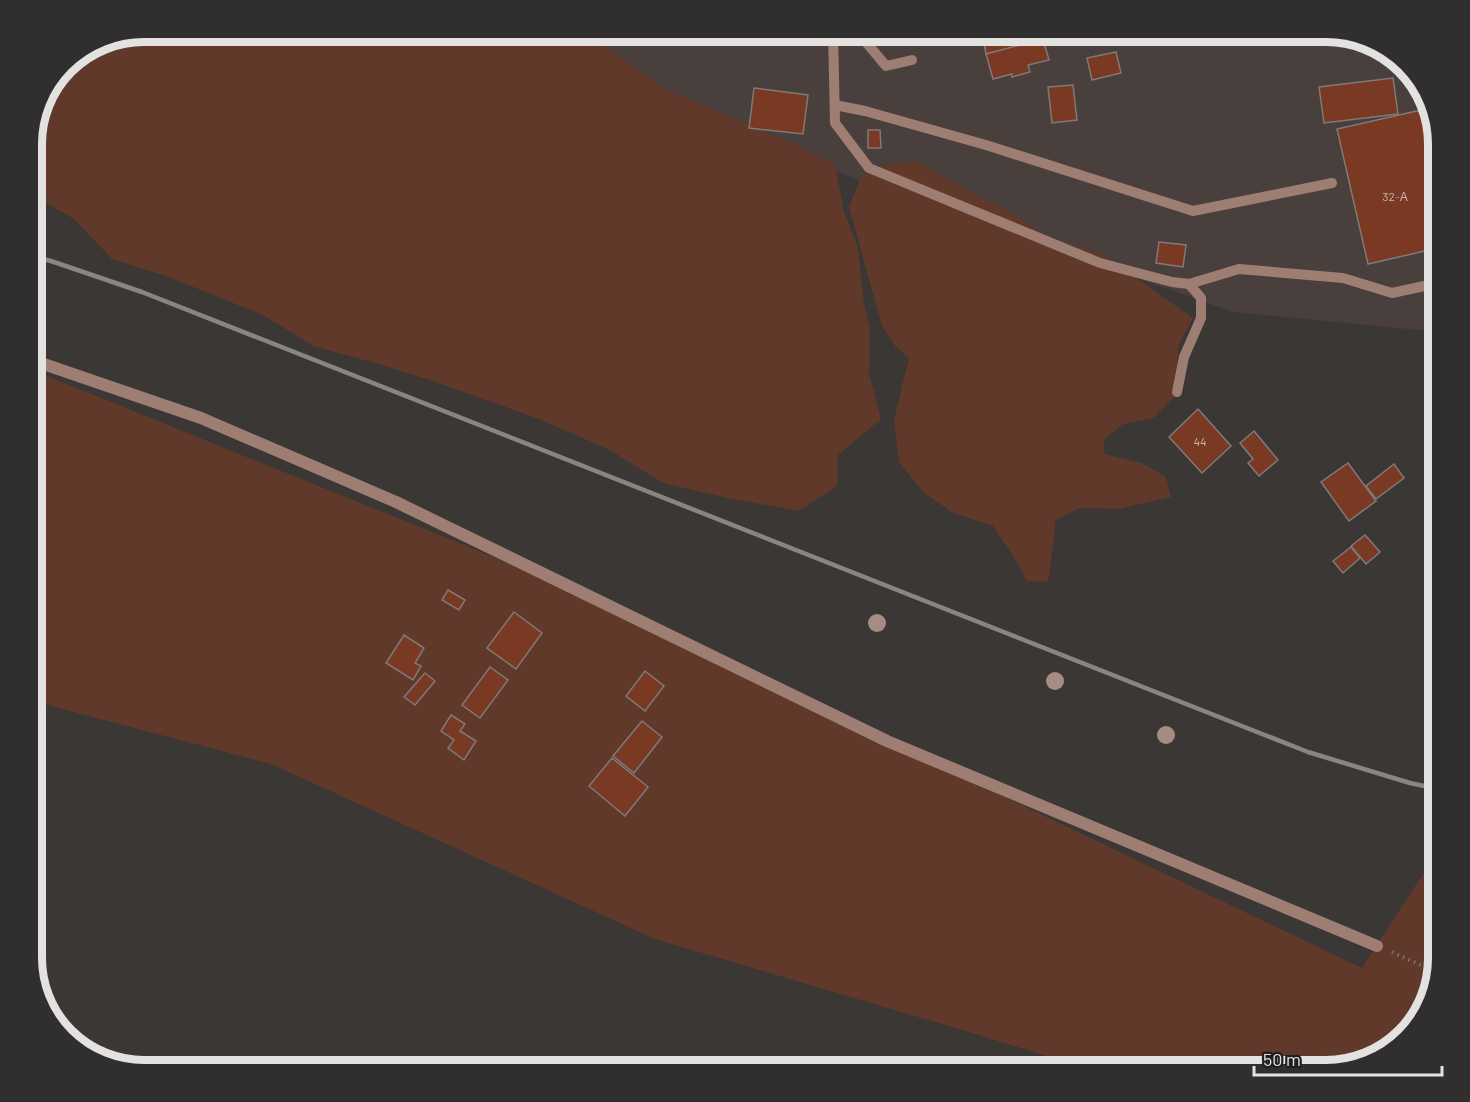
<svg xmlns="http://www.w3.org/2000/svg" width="1470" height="1102" font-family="Barlow,sans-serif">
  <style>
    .built { fill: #493f3c }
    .green { fill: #60392b }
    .building { fill: #793923; stroke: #7f7a79; stroke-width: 1.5 }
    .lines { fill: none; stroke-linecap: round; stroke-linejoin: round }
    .path { stroke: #767372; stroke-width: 4; stroke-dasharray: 1.5 4.5; stroke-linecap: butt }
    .lane { stroke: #9e7e73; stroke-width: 10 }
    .street { stroke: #9e7e73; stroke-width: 12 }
    .rail { stroke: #888684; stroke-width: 4.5 }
    .tree { fill: #a58d84 }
    .labels { text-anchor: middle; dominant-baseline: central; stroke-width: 4.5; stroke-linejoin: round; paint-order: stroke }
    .number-label { font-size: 12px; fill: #c9b8b2 }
    .rim { fill: none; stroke: #e4e2e1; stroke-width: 8 }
  </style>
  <rect width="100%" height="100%" fill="#3a3735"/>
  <!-- built -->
  <path class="built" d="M543 32H1327L1395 55 1427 94 1438 143V332L1233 312 749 141Z"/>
  <!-- green -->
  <g class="green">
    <path d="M144 32H585L667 90 796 145 835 165 844 212 858 248 864 303 870 329 869 373 881 419 838 455 837 486 799 511 727 498 663 483 608 449 539 419 430 380 379 364 313 346 263 315 166 276 112 259 74 219 32 195V136L43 94 70 60Z"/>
    <path d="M918 161 958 185 1018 216 1050 239 1101 253 1193 318 1178 346 1176 395 1153 418 1123 424 1104 440V454L1142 463 1166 477 1171 497 1118 509 1079 508 1055 521 1054 540 1048 582 1027 581 1016 560 993 526 953 513 923 492 899 462 894 420 909 358 895 346 882 326 849 207 861 176 885 165Z"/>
    <path d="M32 372H37L489 555 752 676 1362 968 1423 874 1438 869V959L1415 1027 1376 1059 1326 1070H1092L962 1030 655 939 271 764 32 701Z"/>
  </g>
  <!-- building -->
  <g class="building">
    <path d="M714 32H770L717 44Z"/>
    <path d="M871 32H923L918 38 911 41 910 34 872 39Z"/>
    <path d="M949 32H1077L986 54 983 37 953 45Z"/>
    <path d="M1043 39 1049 60 1028 65 1030 72 1012 77V74L993 79 986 54Z"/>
    <path d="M1116 52 1121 73 1092 80 1087 58Z"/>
    <path d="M1393 78 1398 114 1324 123 1319 87Z"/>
    <path d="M1073 85 1077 120 1052 123 1048 87Z"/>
    <path d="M754 88 808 95 803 134 749 128Z"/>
    <path d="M1430 108 1438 143V248L1368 264 1337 129Z"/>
    <path d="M868 130H880L881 148H868Z"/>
    <path d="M1159 242 1186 245 1183 267 1156 263Z"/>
    <path d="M1198 409 1231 446 1202 473 1169 437Z"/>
    <path d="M1254 431 1278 460 1259 476 1248 463 1253 459 1240 443Z"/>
    <path d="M1348 463 1376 501 1349 521 1321 482Z"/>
    <path d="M1394 464 1404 478 1376 499 1366 486Z"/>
    <path d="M1365 535 1380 552 1366 564 1351 546Z"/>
    <path d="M1351 547 1360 558 1343 573 1333 561Z"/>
    <path d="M448 590 465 600 459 610 442 600Z"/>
    <path d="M514 612 542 633 516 669 487 648Z"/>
    <path d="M404 635 424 648 415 663 421 666 413 680 386 663Z"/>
    <path d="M490 667 508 680 480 718 462 705Z"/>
    <path d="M645 671 664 686 645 711 626 696Z"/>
    <path d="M425 673 435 681 415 705 404 697Z"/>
    <path d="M451 715 465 724 460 731 476 741 464 760 448 748 454 740 441 731Z"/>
    <path d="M642 721 662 737 634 773 613 756Z"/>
    <path d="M612 758 648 787 625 816 589 786Z"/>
  </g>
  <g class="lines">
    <!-- path -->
    <path class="path" d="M1392 952 1434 971"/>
    <!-- lane -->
    <g class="lane">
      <path d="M833 32 835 123 869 168 1100 263 1172 282 1189 284 1239 269 1343 278 1392 293 1438 283"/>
      <path d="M860 32V35L886 66 912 60"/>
      <path d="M835 105 865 111 986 145 1193 211 1332 183"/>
      <path d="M1177 392 1184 357 1201 318V298L1189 284"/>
    </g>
    <!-- street -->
    <path class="street" d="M32 360 201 418 396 502 887 741 1377 946"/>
    <!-- rail -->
    <path class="rail" d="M32 256 51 261 142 292 1308 752 1410 783 1438 789"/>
  </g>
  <!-- trees -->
  <g class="tree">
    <circle cx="877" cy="623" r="9"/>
    <circle cx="1055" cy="681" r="9"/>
    <circle cx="1166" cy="735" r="9"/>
  </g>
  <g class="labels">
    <!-- number labels -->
    <g class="number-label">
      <text x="1395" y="196">32-А</text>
      <text x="1200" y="441">44</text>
    </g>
  </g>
  <!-- crop -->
  <path d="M0 0H1470V1102H0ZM144 42H1326A102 102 0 0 1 1428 144V958A102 102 0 0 1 1326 1060H144A102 102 0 0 1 42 958V144A102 102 0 0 1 144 42Z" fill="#302e2e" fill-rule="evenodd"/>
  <path class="rim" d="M144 42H1326A102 102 0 0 1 1428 144V958A102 102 0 0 1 1326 1060H144A102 102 0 0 1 42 958V144A102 102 0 0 1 144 42Z"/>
  <!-- scale -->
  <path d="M1254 1066v9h188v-9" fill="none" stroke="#e4e2e1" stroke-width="3"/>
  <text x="1263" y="1066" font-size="18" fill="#e4e2e1" stroke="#201e1e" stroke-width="4.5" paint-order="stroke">50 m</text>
</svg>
